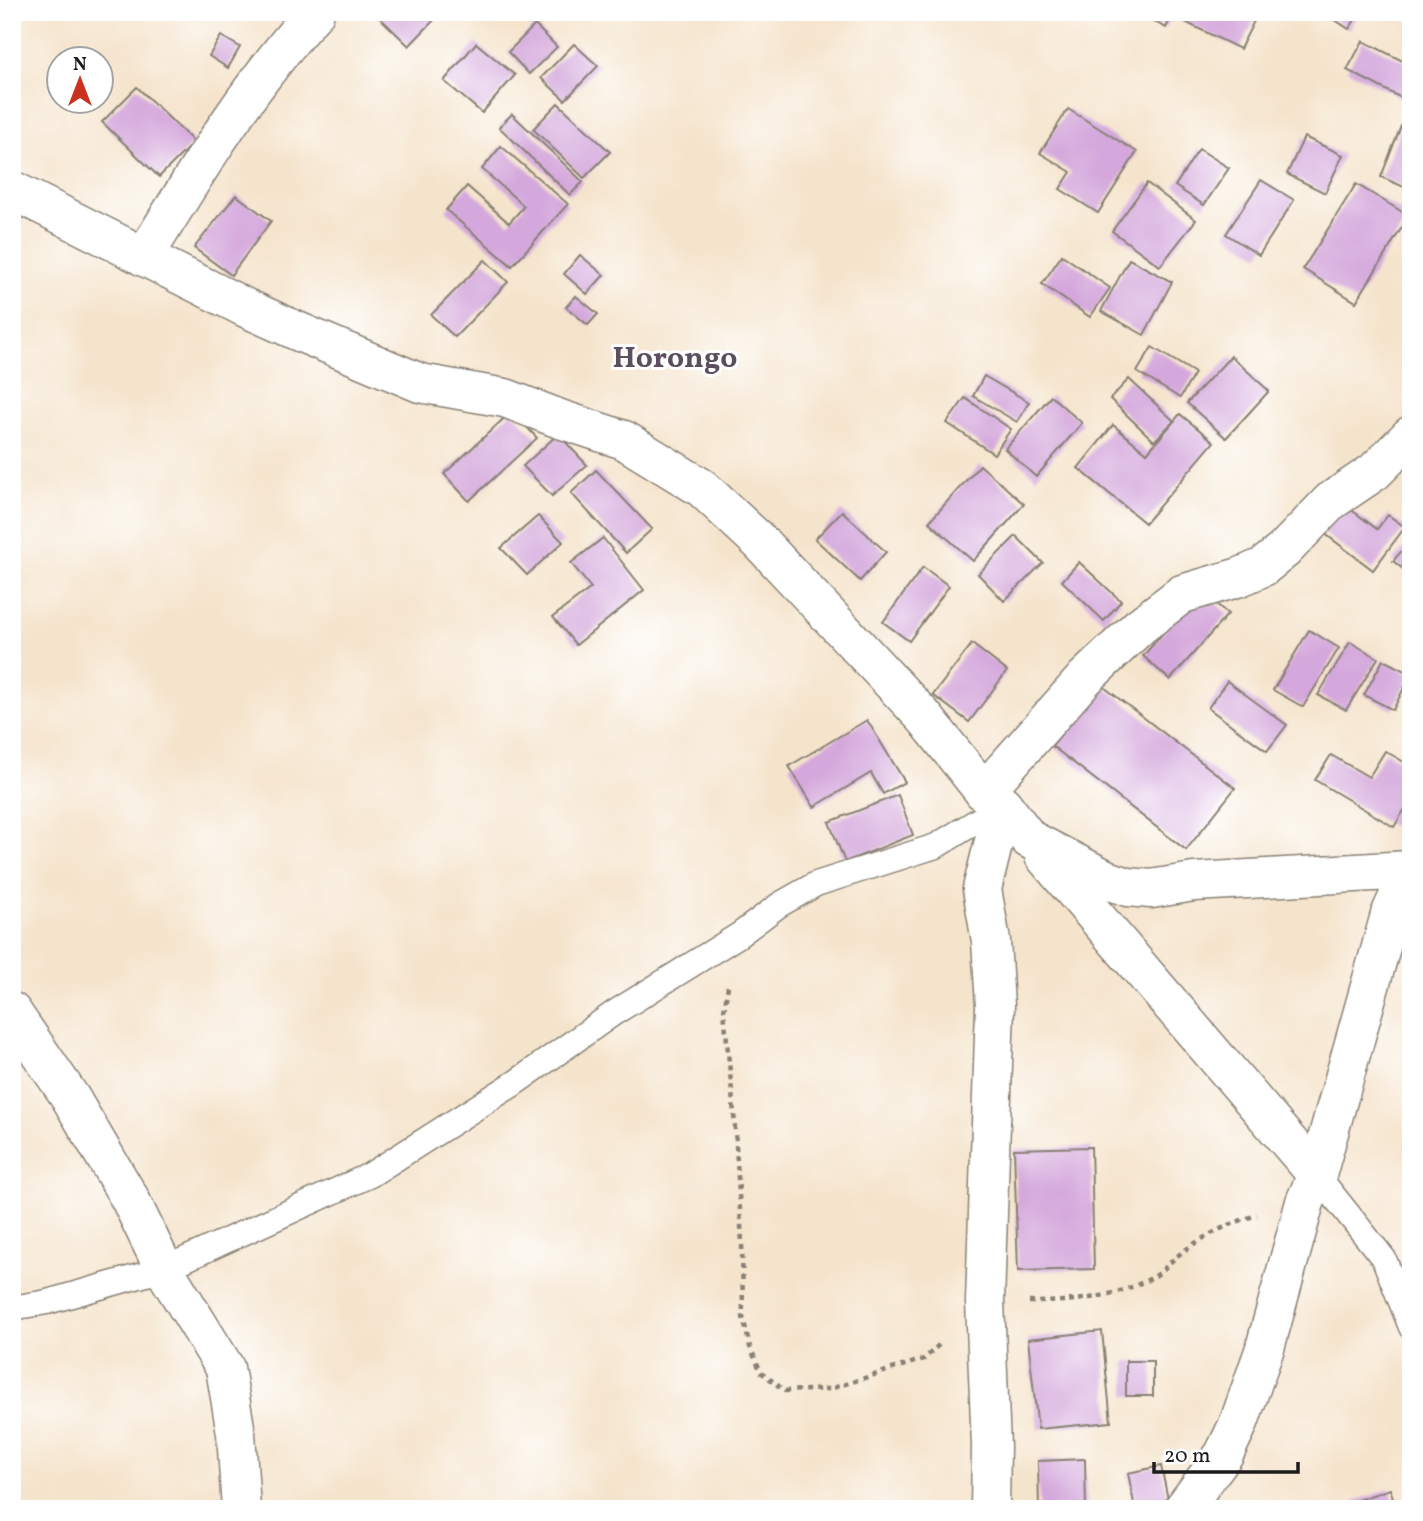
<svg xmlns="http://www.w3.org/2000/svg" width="1423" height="1521" font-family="Vollkorn,serif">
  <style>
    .building { fill: #d4a8dc }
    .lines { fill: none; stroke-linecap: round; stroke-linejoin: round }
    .service-casing { stroke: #888074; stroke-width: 27 }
    .minor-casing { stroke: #888074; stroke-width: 41 }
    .path { stroke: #888074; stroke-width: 4.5; stroke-dasharray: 5 5; stroke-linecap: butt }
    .service { stroke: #fff; stroke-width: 24 }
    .minor { stroke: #fff; stroke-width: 38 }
    .labels { text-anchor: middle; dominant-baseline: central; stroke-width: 6; stroke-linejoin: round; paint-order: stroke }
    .quarter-label { font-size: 30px; font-weight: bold; fill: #5c4d5f; stroke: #fff }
  </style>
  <rect width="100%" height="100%" fill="#fff"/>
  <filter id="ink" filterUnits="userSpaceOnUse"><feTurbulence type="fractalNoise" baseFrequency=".0143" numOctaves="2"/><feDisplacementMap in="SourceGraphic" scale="14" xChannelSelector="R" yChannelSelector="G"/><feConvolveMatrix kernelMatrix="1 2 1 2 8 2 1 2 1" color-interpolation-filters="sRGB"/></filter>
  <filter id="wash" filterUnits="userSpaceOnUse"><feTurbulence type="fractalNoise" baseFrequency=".00686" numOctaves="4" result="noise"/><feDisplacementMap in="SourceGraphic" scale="28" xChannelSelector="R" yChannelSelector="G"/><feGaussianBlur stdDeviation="1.57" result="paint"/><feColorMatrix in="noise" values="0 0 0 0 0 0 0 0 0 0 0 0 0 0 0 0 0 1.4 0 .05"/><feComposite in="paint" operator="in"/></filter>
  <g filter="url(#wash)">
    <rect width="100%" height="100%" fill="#f5e4cc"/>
    <g id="blocks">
      <!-- building -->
      <g class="building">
        <path d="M374 12H426L434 20 409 46Z"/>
        <path d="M1136 12H1174L1166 28Z"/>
        <path d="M1190 12H1251L1257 15 1240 49 1185 22Z"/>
        <path d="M1323 12H1360L1349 29Z"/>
        <path d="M535 25 557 47 529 74 508 52Z"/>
        <path d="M221 36 240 47 228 68 209 56Z"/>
        <path d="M1363 41 1411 65V98L1409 102 1347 70Z"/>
        <path d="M476 43 515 75 482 113 444 81Z"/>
        <path d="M574 44 598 66 565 100 541 78Z"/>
        <path d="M137 87 194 142 159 177 102 122Z"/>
        <path d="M558 103 610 152 584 178 533 129Z"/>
        <path d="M1068 109 1137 152 1098 213 1060 189 1071 172 1040 153Z"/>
        <path d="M512 114 583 182 570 195 499 127Z"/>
        <path d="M1401 126 1411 130V190L1381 177Z"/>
        <path d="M1304 137 1343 155 1325 193 1287 174Z"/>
        <path d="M501 146 568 204 512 266 446 210 467 186 509 223 524 206 482 169Z"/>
        <path d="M1199 149 1229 168 1204 205 1175 186Z"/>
        <path d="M1261 180 1294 200 1259 255 1226 234Z"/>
        <path d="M1147 183 1196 220 1160 266 1112 231Z"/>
        <path d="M1356 184 1409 216 1356 302 1303 269Z"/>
        <path d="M236 195 271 221 231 275 194 248Z"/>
        <path d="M580 255 604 275 587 294 564 274Z"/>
        <path d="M1062 255 1110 288 1090 317 1042 284Z"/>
        <path d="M1129 259 1172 282 1144 335 1101 311Z"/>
        <path d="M485 260 508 282 455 337 431 315Z"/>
        <path d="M576 296 598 314 588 325 566 307Z"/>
        <path d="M1152 347 1195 373 1180 398 1137 372Z"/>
        <path d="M1231 356 1269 391 1226 438 1187 403Z"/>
        <path d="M984 376 1029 402 1017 422 973 396Z"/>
        <path d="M1129 379 1174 421 1154 441 1110 399Z"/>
        <path d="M1051 396 1082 423 1036 477 1005 449Z"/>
        <path d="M965 398 1011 429 994 454 947 423Z"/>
        <path d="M512 411 537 438 469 501 444 474Z"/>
        <path d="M1180 414 1214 442 1145 523 1078 468 1113 425 1147 453Z"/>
        <path d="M558 434 587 465 552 496 523 466Z"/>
        <path d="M980 465 1024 504 973 561 929 522Z"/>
        <path d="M596 470 652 529 626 553 571 493Z"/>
        <path d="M1345 505 1377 529 1388 515 1405 527 1373 570 1324 533Z"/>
        <path d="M842 511 886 552 860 581 815 539Z"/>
        <path d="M538 516 563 542 527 575 501 548Z"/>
        <path d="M1016 536 1043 563 1004 601 978 574Z"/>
        <path d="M603 538 644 590 576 645 553 617 591 588 571 563Z"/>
        <path d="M1411 540V575L1393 561Z"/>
        <path d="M1079 562 1121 601 1104 621 1062 581Z"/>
        <path d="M923 567 949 586 909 641 883 622Z"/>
        <path d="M1200 590 1228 614 1170 680 1143 656Z"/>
        <path d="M1309 630 1339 648 1303 707 1273 690Z"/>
        <path d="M1350 642 1378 658 1346 710 1318 695Z"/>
        <path d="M972 644 1007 671 969 722 933 695Z"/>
        <path d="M1383 660 1411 674 1393 710 1364 695Z"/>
        <path d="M1227 681 1287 725 1267 751 1208 708Z"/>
        <path d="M1100 684 1235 788 1186 850 1052 746Z"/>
        <path d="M867 720 905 782 883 794 871 773 814 807 789 766Z"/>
        <path d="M1385 751 1411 766V799L1394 827 1315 780 1331 755 1369 777Z"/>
        <path d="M898 795 913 835 845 862 829 822Z"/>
        <path d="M1091 1147 1094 1269 1018 1271 1014 1149Z"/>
        <path d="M1102 1331 1111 1422 1038 1429 1028 1339Z"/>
        <rect x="1126" y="1361" width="27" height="35"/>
        <path d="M1085 1459 1086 1509H1039L1038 1461Z"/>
        <path d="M1161 1466 1170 1509H1135L1128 1473Z"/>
        <path d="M1390 1489 1397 1509H1357L1355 1501Z"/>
      </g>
    </g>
  </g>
  <g filter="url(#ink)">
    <use href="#blocks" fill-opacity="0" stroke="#888074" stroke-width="2"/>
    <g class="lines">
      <defs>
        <g id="service">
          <path d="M1317 1175 1384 1259 1411 1327"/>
          <path d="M12 1308 47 1302 164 1269 370 1175 515 1083 614 1013 739 935 779 905 816 884 936 846 1003 805"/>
        </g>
        <g id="minor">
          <path d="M12 190 246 308 297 331 420 383 505 398 560 419 624 440 702 488 760 542 925 718 984 792 1003 805 1029 839 1110 881 1128 887 1151 889 1194 882 1409 870"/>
          <path d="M144 257C196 172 248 86 315 12"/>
          <path d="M984 792 1085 678 1140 626 1182 594 1240 577 1263 567 1284 550 1331 501 1374 472 1411 435"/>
          <path d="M1044 856 1317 1175"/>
          <path d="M12 1012 70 1097 130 1199 164 1269 225 1368 236 1433 241 1509"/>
          <path d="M990 1509 991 1446 985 1302 995 1006 991 941 982 889 1003 805"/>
          <path d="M1183 1509 1224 1454 1238 1425 1265 1348 1305 1202 1317 1175 1390 915 1411 868"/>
        </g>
      </defs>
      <!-- service casing -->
      <use href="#service" class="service-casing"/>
      <!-- minor casing -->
      <use href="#minor" class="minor-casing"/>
      <!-- path -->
      <g class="path">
        <path d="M728 986 724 1011 734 1113 742 1242 743 1317 750 1347 761 1372 785 1391 830 1389 924 1359 942 1342"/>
        <path d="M1029 1302C1075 1302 1115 1298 1155 1276 1163 1271 1169 1263 1175 1258 1199 1238 1227 1224 1257 1215"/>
      </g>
      <!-- service -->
      <use href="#service" class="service"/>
      <!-- minor -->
      <use href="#minor" class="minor"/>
    </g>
  </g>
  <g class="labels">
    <!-- quarter labels -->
    <g class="quarter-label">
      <text x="675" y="359">Horongo</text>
    </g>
  </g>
  <!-- margin -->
  <rect width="1423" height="1521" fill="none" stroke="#fff" stroke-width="42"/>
  <!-- north arrow -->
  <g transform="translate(80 80)"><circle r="33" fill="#ffffff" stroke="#a4a4a4" stroke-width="2"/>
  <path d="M0-5L12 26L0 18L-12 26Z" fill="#c8321e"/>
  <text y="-10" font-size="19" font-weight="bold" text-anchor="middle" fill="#1c1c1c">N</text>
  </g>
  <!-- scale -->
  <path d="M1154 1462v10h144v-10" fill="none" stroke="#1c1c1c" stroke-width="3.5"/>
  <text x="1164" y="1462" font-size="21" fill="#1c1c1c" stroke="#ffffff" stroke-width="5" paint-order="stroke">20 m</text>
</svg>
